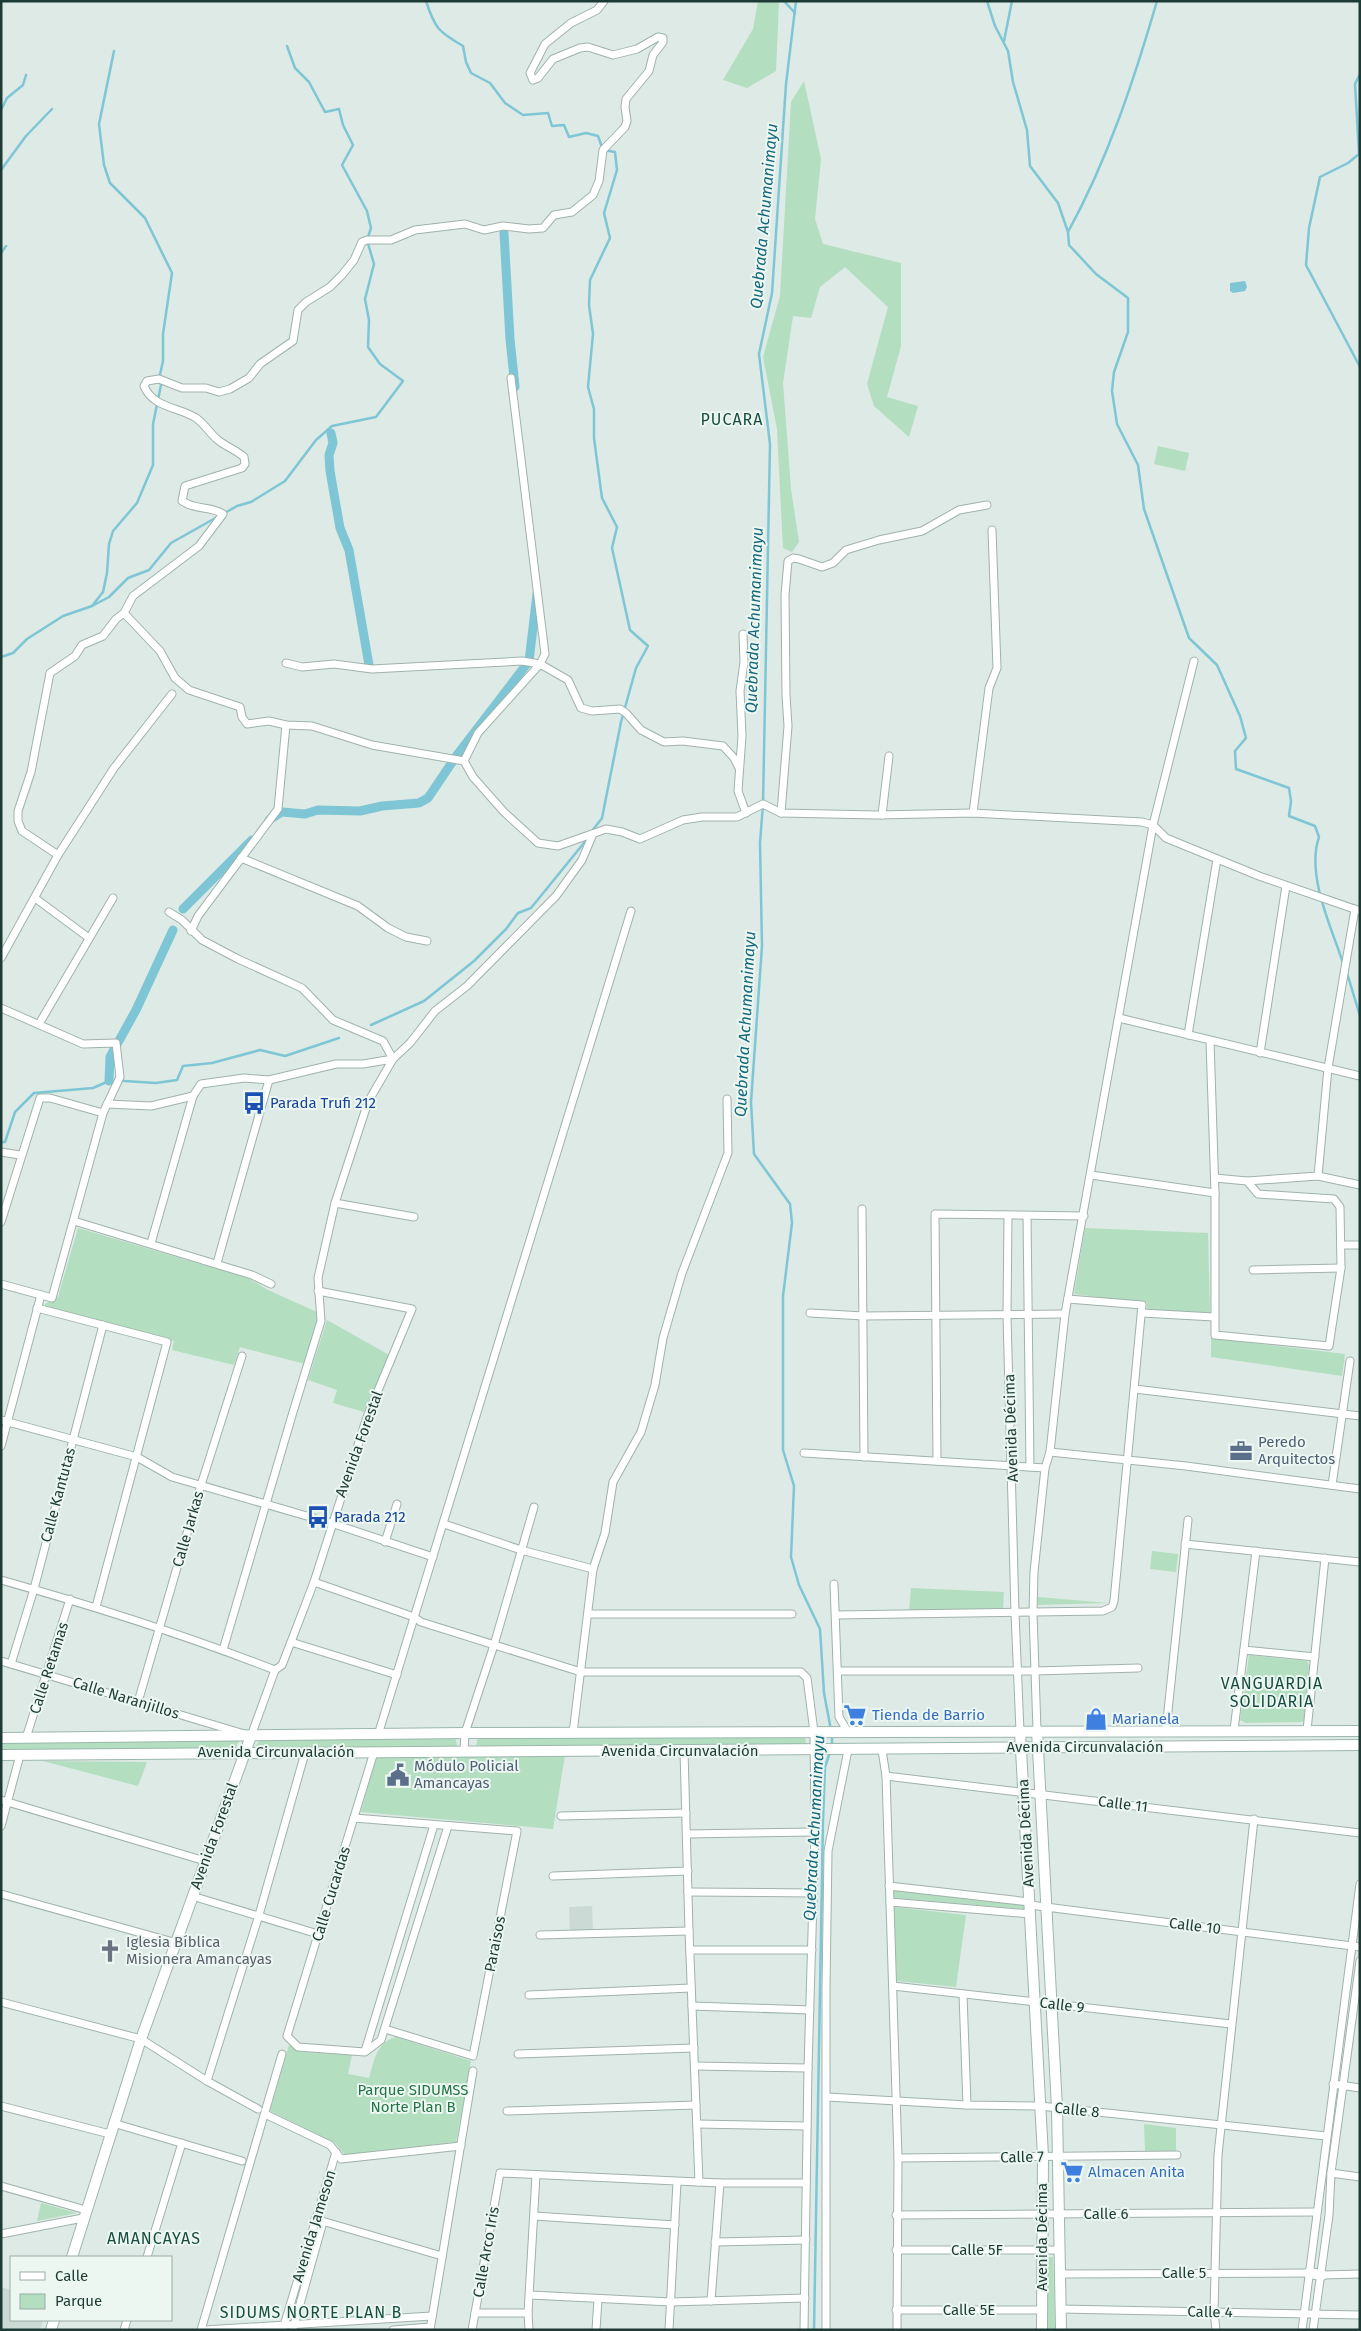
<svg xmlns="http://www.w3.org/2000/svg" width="1361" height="2331" font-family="'Fira Sans',sans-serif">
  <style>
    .built { fill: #cbdad4 }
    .green { fill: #b3dec0 }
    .water { fill: #7ec6d5 }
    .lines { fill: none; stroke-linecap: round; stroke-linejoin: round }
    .stream { stroke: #7ec6d5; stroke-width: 2.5 }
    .canal { stroke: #7ec6d5; stroke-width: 9 }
    .street-casing { stroke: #a0b2ac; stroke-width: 9 }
    .secondary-casing { stroke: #9bb7ad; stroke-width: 12 }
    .street { stroke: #fff; stroke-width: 7 }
    .secondary { stroke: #fff; stroke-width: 10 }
    .labels { text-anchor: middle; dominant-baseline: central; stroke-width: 4; stroke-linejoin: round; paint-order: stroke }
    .transit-label { font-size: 15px; fill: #164399; stroke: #edf7f2; text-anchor: start }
    .street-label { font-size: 15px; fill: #1d3b34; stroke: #edf7f2 }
    .service-label { font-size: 15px; fill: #4e5e75; stroke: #edf7f2; text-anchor: start }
    .shop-label { font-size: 15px; fill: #366cbe; stroke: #edf7f2; text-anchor: start }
    .worship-label { font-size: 15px; fill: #5b616d; stroke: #edf7f2; text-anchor: start }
    .park-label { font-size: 15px; fill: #247546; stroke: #edf7f2 }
    .water-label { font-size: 16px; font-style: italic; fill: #13677b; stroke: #edf7f2 }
    .neighbourhood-label { font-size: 16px; letter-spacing: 1px; fill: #184e42; stroke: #edf7f2 }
  </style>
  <rect width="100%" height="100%" fill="#ddeae5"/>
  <!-- built -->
  <g class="built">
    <path d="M592 1906 593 1930 570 1931 569 1907Z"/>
    <path d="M1 2287 11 2290V2320H43L40 2330 1 2329Z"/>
  </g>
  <!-- green -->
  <g class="green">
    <path d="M758 1H779L776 71 747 88 723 80 753 29Z"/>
    <path d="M804 81 821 159 815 219 823 244 901 263V346L887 397 918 406 909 437 874 406 867 384 888 307 845 267 820 287 811 318 793 316 783 383 791 489 799 542 792 552 783 548 777 429 763 357 780 296 791 102Z"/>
    <path d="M1158 446 1189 453 1185 471 1154 464Z"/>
    <path d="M78 1228 248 1278 268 1290 319 1313 305 1364 240 1347 234 1365 172 1350 174 1341 44 1308 45 1304 58 1297Z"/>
    <path d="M1085 1228 1208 1233 1210 1314 1147 1309V1303L1074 1294Z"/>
    <path d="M327 1320 391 1356 364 1412 333 1403 337 1390 308 1380Z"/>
    <path d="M1211 1338 1345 1354 1342 1376 1211 1357Z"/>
    <path d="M1152 1551 1178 1554 1176 1572 1150 1569Z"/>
    <path d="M911 1588 1004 1592 1003 1609 909 1610Z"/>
    <path d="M1038 1597 1108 1603 1038 1605Z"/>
    <path d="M1249 1655 1307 1661 1309 1666 1304 1721 1301 1722 1246 1723 1240 1720Z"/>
    <path d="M802 1736 805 1737 806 1744 804 1746 479 1748 476 1746 478 1737Z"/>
    <path d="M454 1738 456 1740 457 1745 454 1748 259 1749 256 1746 260 1740Z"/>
    <path d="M132 1740 239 1741 235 1749 1 1751V1742Z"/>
    <path d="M565 1755 553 1829 361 1812 376 1758Z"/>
    <path d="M43 1761 147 1762 138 1786Z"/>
    <path d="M893 1890 1023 1904 1024 1909 894 1898Z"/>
    <path d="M894 1907 966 1915 956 1987 897 1981Z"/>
    <path d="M396 2037 471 2061 456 2142 345 2155 335 2143 270 2111 289 2045 301 2052 352 2055 348 2074 369 2078C374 2062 376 2042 396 2037Z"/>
    <path d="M1144 2124 1176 2128V2151H1145Z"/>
    <path d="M41 2203 77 2213 37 2221Z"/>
    <path d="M1046 2257H1053L1055 2330H1048Z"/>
  </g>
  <!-- water -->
  <path class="water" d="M1245 281 1247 287 1245 291 1233 293 1230 291V283Z"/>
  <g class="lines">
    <!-- stream -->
    <g class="stream">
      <path d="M426 1C435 29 439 32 463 46L466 62 471 73 490 83 505 103 523 115 548 113 552 126 564 125 569 137 586 133 598 136 603 150 615 152 617 170 604 213 610 238 590 280 589 305 593 334 588 387 594 409V438L602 498 617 527 612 548 630 630 648 646 636 668 621 722 602 818 592 831"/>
      <path d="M784 1 795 13"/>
      <path d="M796 1 786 84 772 293 759 354 770 444 763 804 760 843 762 946 751 1102 754 1154 790 1204 792 1223 783 1296V1450L794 1486 791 1557 799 1585 820 1629 824 1693 831 1730"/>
      <path d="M987 1 995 26 1008 51 1013 82 1027 130 1030 166 1058 203 1068 232 1069 245 1096 274 1128 298V332L1114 372 1112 391 1117 424 1138 465 1144 509 1189 638 1217 665 1240 716 1246 738 1235 751 1236 769 1289 788 1291 801 1289 816 1315 826 1319 837C1306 875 1331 926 1343 963"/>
      <path d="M1004 41 1012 1"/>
      <path d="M1360 74 1355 84 1359 154 1348 163 1320 177 1309 228 1306 265 1360 367"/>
      <path d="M1 110 7 98 23 85 26 75"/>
      <path d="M1 170 26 136 52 109"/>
      <path d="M1068 232C1108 159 1134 80 1157 1"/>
      <path d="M1 253 6 246"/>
      <path d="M223 514 237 506 251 502 285 481 316 440 332 426 376 417 403 381 380 364 368 347 369 320 365 299 374 264 367 240 371 228 367 211 342 165 353 145 343 125 339 109 325 112 309 82 295 68 287 46"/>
      <path d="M92 606 109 597 128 578 149 570 171 543 219 516"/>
      <path d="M1 657 13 653 27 639 63 616 92 606 103 592 107 573 109 544 113 531 137 503 153 465V424L161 385 159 379 163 361V334L172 273 145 218 110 183 104 165 99 124 114 51"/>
      <path d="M1347 973 1360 1016"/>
      <path d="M371 1025 424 1001 474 961 506 929 518 913 531 908 588 838"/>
      <path d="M124 1081 156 1083 177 1080 183 1066 212 1063 260 1050 285 1056 339 1038"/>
      <path d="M1 1142H5L15 1112 34 1093 93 1088 109 1081"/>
      <path d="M832 1747V1735"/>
      <path d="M814 2330 823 1821 825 1767 830 1752"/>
    </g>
    <!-- canal -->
    <g class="canal">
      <path d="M504 233 510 339 515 387"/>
      <path d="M331 433 333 443 329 455 330 471 340 528 349 550 369 665"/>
      <path d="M269 820 282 812 305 814 318 810 360 811 382 806 419 803 428 798 457 755 529 661 537 594"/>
      <path d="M183 909 252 840"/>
      <path d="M109 1081 110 1057 136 1010 173 930"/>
    </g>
    <defs>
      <g id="street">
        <path d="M124 613 160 651 175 678 189 690 240 707 242 717 247 724 269 721 286 725 312 726 372 745 464 761 473 777 504 812 538 843 558 846 606 829 622 832 640 839 683 820 702 817H737L763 804 781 813 877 815 973 813 1142 822 1153 825 1166 838 1259 876 1360 911"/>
        <path d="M743 634 744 662 740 691 742 736 738 791 746 813"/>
        <path d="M286 663 302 667 334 664 372 669 522 661 540 664 568 680 581 708 592 711 620 709 626 713 641 730 664 742 683 741 723 746 734 758 739 768"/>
        <path d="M464 761 478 733 540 664 545 654 511 378"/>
        <path d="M781 813 788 726 786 695 785 595 788 561 793 558 799 559 822 567 833 563 846 550 879 540 922 531 959 510 987 505"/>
        <path d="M973 813 989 688 997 668 992 530"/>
        <path d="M882 815 889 756"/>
        <path d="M58 855 22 831 18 821V811L31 772 50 673 75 656 82 645 103 636 116 619 124 613 133 596 199 546 223 514C209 505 197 511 182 501L185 486 242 468 245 464 244 457C236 450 225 446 218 440 210 434 205 424 196 418 179 407 153 408 144 386L147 381 159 379 182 388H206L219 392 230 389 249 378 260 364 293 341 298 310 306 302 330 287 342 275 354 260 362 242 367 240H391L415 230 465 224 484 230 503 226 529 229 543 228 554 215 572 212 593 195 599 181 603 150 625 127 627 121 625 107 626 99 649 71 653 55 663 42V38L658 37 637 49 613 55 588 47 580 48 553 59 538 78 533 80 530 73 545 44 571 23 597 10 604 1"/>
        <path d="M241 858 358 906 388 928 406 937 427 941"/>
        <path d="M35 898 89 938"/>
        <path d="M191 931 198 916 278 809 286 725"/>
        <path d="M1 958 58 855 114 768 172 694"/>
        <path d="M1 1008 83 1044 116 1043 120 1077 103 1113 52 1298 1 1284"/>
        <path d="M1119 1018 1360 1076"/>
        <path d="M39 1024 113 898"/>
        <path d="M1188 1035 1217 859"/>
        <path d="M1210 1041 1215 1193V1335L1329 1346 1341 1268 1340 1207 1334 1199 1258 1194 1247 1181 1215 1178"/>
        <path d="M1260 1053 1286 886"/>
        <path d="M107 1104 151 1106 193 1096 201 1084 244 1078 269 1080 336 1064H363L393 1059 383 1041 333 1020 302 988 238 959 202 940 182 920 169 912"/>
        <path d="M1 1152 20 1155"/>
        <path d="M1091 1175 1215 1193"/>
        <path d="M1318 1176 1328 1068 1355 909"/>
        <path d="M1247 1181 1318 1176 1360 1185"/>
        <path d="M335 1203 414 1217"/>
        <path d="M862 1209 864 1457"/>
        <path d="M1008 1216 1007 1316 1015 1613 1020 1731"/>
        <path d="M1027 1216 1030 1467"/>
        <path d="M74 1221 252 1275 271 1284"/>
        <path d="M1 1222 40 1098H50L103 1113"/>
        <path d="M151 1243 193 1096"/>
        <path d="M1341 1245H1360"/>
        <path d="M217 1263 269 1080"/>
        <path d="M1253 1270 1341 1268"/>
        <path d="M37 1308 167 1342 96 1607"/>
        <path d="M810 1313 864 1316 1065 1314"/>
        <path d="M1142 1313 1214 1317"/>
        <path d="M1135 1389 1360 1416"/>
        <path d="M1 1420 137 1457 172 1477 331 1523 433 1557"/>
        <path d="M1 1446 41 1295"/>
        <path d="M1050 1452 1186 1466 1360 1489"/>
        <path d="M804 1453 1045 1468"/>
        <path d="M937 1461 935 1214 1084 1216"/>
        <path d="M1332 1485 1350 1361"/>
        <path d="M444 1524 521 1550 593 1569"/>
        <path d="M385 1542 397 1504"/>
        <path d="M1185 1544 1360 1562"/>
        <path d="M1 1580C94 1606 185 1635 275 1670"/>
        <path d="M314 1582 414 1617 421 1622 581 1672H801L807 1678 814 1732 815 1832 808 2068 804 2330"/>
        <path d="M834 1584 839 1717 848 1732"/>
        <path d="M589 1614H792"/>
        <path d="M836 1615 1103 1611 1112 1607 1114 1601 1142 1305 1068 1299"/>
        <path d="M291 1642 397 1675"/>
        <path d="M223 1650 293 1412 321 1321 318 1278 335 1203 368 1102 393 1059 410 1043 435 1011 467 986 556 896 582 860 593 834"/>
        <path d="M1244 1650 1315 1657"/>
        <path d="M1 1661 251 1736 275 1670 282 1665 291 1642 314 1582 367 1417 412 1309 318 1291"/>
        <path d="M11 1664 34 1589 103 1325"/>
        <path d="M838 1671H1035L1138 1668"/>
        <path d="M138 1702 201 1485 242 1356"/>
        <path d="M1037 1730 1033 1613 1034 1572 1045 1468 1050 1452 1065 1314 1153 825 1194 661"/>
        <path d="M1166 1730 1188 1520"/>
        <path d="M1234 1730 1256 1551"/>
        <path d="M1307 1730 1325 1558"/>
        <path d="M573 1733 593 1569 605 1533 613 1482 641 1432 655 1385 663 1338 682 1273 728 1153 727 1099"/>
        <path d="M378 1735 631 911"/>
        <path d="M26 1738 70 1599"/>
        <path d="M882 1750 886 1776 898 2158 897 2330"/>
        <path d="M464 1751 465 1733 494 1645 534 1507"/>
        <path d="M684 1751 689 1931 699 2182"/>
        <path d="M374 1752 287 2036 298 2047 365 2052 381 2040 448 1826"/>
        <path d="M886 1776 1360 1833"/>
        <path d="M1 1800 205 1861"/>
        <path d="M561 1816 686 1813"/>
        <path d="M354 1818 517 1831 473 2056 385 2029"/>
        <path d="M1 1826 20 1755"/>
        <path d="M687 1834 815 1832"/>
        <path d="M553 1876 688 1871"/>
        <path d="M889 1886 1030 1902"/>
        <path d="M688 1892 813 1893"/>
        <path d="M1 1894 177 1943"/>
        <path d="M192 1896 318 1934"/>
        <path d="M890 1902 1031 1914"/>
        <path d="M1030 1905 1360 1947"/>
        <path d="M540 1935 689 1931"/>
        <path d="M690 1950H812"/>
        <path d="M893 1986 1231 2024"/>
        <path d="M963 1994 967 2105"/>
        <path d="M529 1995 691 1988"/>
        <path d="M1 2002 141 2039 207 2081 258 2109"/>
        <path d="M692 2006 810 2010"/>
        <path d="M365 2051 434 1825"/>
        <path d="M518 2054 694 2048"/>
        <path d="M695 2066 808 2068"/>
        <path d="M207 2081 259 1915 305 1753"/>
        <path d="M1333 2084 1360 2088"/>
        <path d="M827 2097 967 2105 1040 2106 1326 2136"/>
        <path d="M1 2106 110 2134"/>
        <path d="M507 2111 696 2105"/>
        <path d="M265 2114 330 2145 341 2159 461 2146"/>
        <path d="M113 2123 242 2161"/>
        <path d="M697 2124 807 2126"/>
        <path d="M898 2158 1177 2155"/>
        <path d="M1331 2173 1360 2177"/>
        <path d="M1 2186 86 2210"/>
        <path d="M896 2215 1316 2212"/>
        <path d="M534 2216 675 2225"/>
        <path d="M315 2219 442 2256"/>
        <path d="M1 2234 83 2218"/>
        <path d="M715 2242 806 2240"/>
        <path d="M896 2250H1059"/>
        <path d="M147 2257 182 2143"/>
        <path d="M1059 2274 1309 2273"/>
        <path d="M1322 2275 1360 2274"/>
        <path d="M530 2295 671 2302 805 2298"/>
        <path d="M711 2301 720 2183"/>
        <path d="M1060 2309 1360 2315"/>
        <path d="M896 2310H1042"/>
        <path d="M475 2313H528"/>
        <path d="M283 2329 336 2152"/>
        <path d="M293 2329 323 2222"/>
        <path d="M124 2330 127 2320"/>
        <path d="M201 2330 282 2054"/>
        <path d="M205 2330 432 2316"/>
        <path d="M393 2330 430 2327"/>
        <path d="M430 2330 473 2071"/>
        <path d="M472 2330 500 2173 720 2183H806"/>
        <path d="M529 2330 528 2313 536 2175"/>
        <path d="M596 2330 598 2299"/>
        <path d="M669 2330 677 2182"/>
        <path d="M826 2330V1988L828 1851 848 1750"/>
        <path d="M1216 2330 1214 2312 1218 2155 1254 1819"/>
        <path d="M1302 2330 1360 1884"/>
        <path d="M1313 2330 1329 2215 1331 2173 1360 1961"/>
      </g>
      <g id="secondary">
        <path d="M1037 1730 1057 2108 1061 2330"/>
        <path d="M1020 1731 1043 2156 1042 2330"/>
        <path d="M1 1738 465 1733 1360 1731"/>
        <path d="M1 1755 1360 1745"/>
        <path d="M72 2257 141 2039 251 1736"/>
        <path d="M1309 2273 1322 2275"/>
        <path d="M51 2330 54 2320"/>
      </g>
    </defs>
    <!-- street casing -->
    <use href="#street" class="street-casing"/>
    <!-- secondary casing -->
    <use href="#secondary" class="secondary-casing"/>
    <!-- street -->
    <use href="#street" class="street"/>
    <!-- secondary -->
    <use href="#secondary" class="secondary"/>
  </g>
  <!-- icons -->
  <defs>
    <symbol id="bus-bare" viewBox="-9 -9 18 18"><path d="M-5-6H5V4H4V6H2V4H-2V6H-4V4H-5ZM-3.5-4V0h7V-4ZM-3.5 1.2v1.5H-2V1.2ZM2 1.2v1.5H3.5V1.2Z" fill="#1a4fb4" stroke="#edf7f2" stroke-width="2.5" paint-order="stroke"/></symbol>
    <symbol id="office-bare" viewBox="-9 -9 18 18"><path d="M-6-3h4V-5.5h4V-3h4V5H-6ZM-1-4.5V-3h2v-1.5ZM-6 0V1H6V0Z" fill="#5c6f8a" stroke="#edf7f2" stroke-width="2.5" paint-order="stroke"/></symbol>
    <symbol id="supermarket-bare" viewBox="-9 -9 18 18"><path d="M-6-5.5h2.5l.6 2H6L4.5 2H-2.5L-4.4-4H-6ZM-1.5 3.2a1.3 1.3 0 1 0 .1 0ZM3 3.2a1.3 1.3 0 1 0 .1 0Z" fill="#3f7fe0" stroke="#edf7f2" stroke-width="2.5" paint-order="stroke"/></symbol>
    <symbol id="shop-bare" viewBox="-9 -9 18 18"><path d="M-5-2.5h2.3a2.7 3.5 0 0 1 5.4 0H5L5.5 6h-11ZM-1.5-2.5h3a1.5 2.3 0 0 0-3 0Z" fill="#3f7fe0" stroke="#edf7f2" stroke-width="2.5" paint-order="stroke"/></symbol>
    <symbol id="civic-bare" viewBox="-9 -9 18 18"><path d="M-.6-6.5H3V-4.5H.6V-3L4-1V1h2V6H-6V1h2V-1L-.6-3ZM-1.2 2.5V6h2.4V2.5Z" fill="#5c6f8a" stroke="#edf7f2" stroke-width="2.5" paint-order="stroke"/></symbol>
    <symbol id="church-bare" viewBox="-9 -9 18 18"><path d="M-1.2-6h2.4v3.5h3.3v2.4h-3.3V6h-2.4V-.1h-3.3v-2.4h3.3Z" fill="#6b7280" stroke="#edf7f2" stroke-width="2.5" paint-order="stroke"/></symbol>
  </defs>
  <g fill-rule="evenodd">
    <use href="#bus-bare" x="238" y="1087" width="32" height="32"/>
    <use href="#office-bare" x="1225" y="1435" width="32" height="32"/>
    <use href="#bus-bare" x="302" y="1501" width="32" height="32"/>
    <use href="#supermarket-bare" x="839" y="1699" width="32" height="32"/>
    <use href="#shop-bare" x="1080" y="1703" width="32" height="32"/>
    <use href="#civic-bare" x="382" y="1759" width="32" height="32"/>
    <use href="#church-bare" x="94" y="1935" width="32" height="32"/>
    <use href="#supermarket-bare" x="1056" y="2156" width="32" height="32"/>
  </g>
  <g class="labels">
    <!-- transit labels -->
    <g class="transit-label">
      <text x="270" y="1103">Parada Trufi 212</text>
      <text x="334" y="1517">Parada 212</text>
    </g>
    <!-- street labels -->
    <g class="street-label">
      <text transform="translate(1011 1428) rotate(-92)">Avenida Décima</text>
      <text transform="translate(359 1444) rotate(-70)">Avenida Forestal</text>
      <text transform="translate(58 1495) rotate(-75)">Calle Kantutas</text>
      <text transform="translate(188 1529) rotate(-74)">Calle Jarkas</text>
      <text transform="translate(49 1668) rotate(-72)">Calle Retamas</text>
      <text transform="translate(126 1698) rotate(17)">Calle Naranjillos</text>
      <text x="1085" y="1747">Avenida Circunvalación</text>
      <text x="680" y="1751">Avenida Circunvalación</text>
      <text x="276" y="1752">Avenida Circunvalación</text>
      <text transform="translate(1123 1804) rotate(7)">Calle 11</text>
      <text transform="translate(1026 1833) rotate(-93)">Avenida Décima</text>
      <text transform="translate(214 1836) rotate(-70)">Avenida Forestal</text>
      <text transform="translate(331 1894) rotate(-73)">Calle Cucardas</text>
      <text transform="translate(1195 1926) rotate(7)">Calle 10</text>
      <text transform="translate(495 1944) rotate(-79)">Paraisos</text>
      <text transform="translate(1062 2005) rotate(7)">Calle 9</text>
      <text transform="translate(1077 2110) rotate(6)">Calle 8</text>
      <text transform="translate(1022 2157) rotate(-1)">Calle 7</text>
      <text x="1106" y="2214">Calle 6</text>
      <text transform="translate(314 2226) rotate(-73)">Avenida Jameson</text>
      <text transform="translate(1042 2237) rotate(-90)">Avenida Décima</text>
      <text x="977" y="2250">Calle 5F</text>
      <text transform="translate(486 2252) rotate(-80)">Calle Arco Iris</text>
      <text x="1184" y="2273">Calle 5</text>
      <text x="969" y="2310">Calle 5E</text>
      <text transform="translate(1210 2312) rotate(1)">Calle 4</text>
    </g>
    <!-- service labels -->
    <g class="service-label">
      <text x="1258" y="1442">Peredo<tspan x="1258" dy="17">Arquitectos</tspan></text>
      <text x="414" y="1766">Módulo Policial<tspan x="414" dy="17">Amancayas</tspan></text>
    </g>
    <!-- shop labels -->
    <g class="shop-label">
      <text x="872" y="1715">Tienda de Barrio</text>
      <text x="1112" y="1719">Marianela</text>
      <text x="1088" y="2172">Almacen Anita</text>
    </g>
    <!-- worship labels -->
    <g class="worship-label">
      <text x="126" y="1942">Iglesia Bíblica<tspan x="126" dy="17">Misionera Amancayas</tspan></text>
    </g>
    <!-- park labels -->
    <g class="park-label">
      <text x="413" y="2090">Parque SIDUMSS<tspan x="413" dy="17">Norte Plan B</tspan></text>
    </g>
    <!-- water labels -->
    <g class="water-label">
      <text transform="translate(764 216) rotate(-85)">Quebrada Achumanimayu</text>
      <text transform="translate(754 620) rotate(-88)">Quebrada Achumanimayu</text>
      <text transform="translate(745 1024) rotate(-87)">Quebrada Achumanimayu</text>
      <text transform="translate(814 1828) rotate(-87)">Quebrada Achumanimayu</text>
    </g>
    <!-- neighbourhood labels -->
    <g class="neighbourhood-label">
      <text x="732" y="419">PUCARA</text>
      <text x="1272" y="1683">VANGUARDIA<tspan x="1272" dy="18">SOLIDARIA</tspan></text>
      <text x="154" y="2238">AMANCAYAS</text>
      <text x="311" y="2312">SIDUMS NORTE PLAN B</text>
    </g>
  </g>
  <!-- border -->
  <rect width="1361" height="2331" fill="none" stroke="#1d3b34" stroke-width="5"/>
  <!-- legend -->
  <rect x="10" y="2256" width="162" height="65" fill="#edf7f2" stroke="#9aaca6"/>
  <rect x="20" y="2272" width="25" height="8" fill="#ffffff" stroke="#9aaca6"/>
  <text x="55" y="2281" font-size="15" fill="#1d3b34">Calle</text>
  <rect x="20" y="2294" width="25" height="15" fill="#b3dec0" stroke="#9aaca6"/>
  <text x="55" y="2306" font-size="15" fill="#1d3b34">Parque</text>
</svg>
